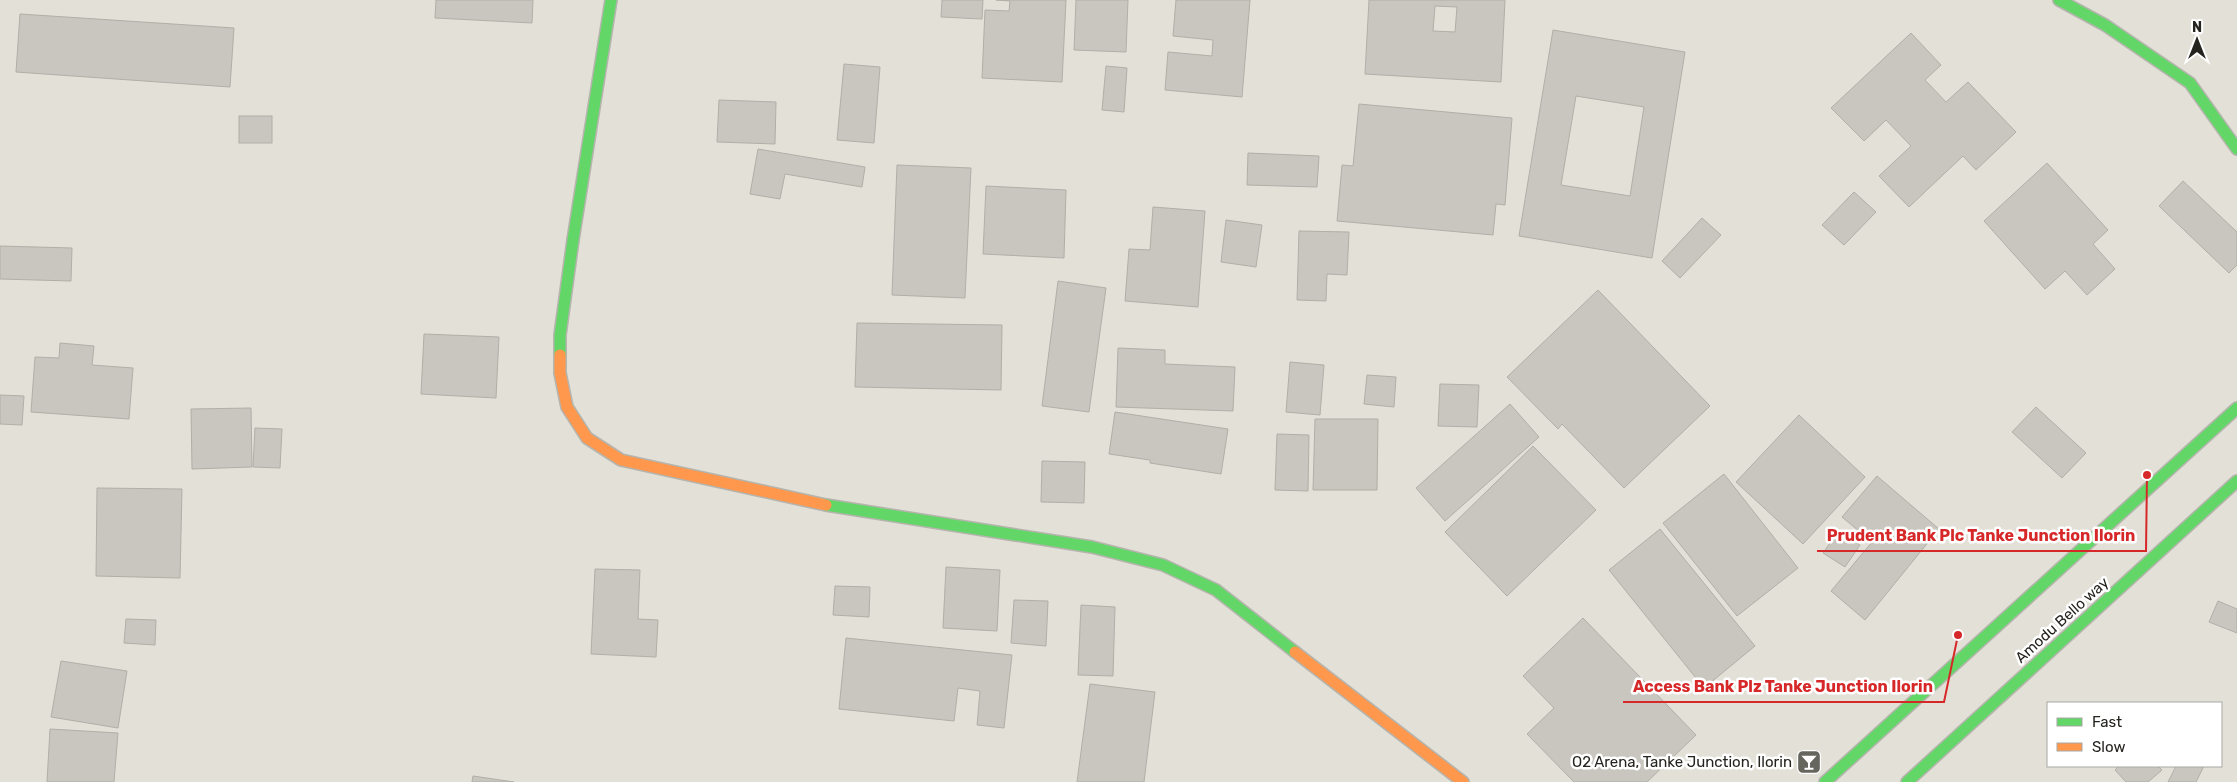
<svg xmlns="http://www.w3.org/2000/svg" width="2237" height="782" font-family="Rubik,sans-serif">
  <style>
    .building { fill: #c8c6bf; stroke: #b2aea8; fill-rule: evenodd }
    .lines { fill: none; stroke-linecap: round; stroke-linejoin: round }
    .fast-casing { stroke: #b5b4ad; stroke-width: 14 }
    .slow-casing { stroke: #b5b4ad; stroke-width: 14 }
    .fast { stroke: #63d668; stroke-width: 11 }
    .slow { stroke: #ff974d; stroke-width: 11 }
    .labels { text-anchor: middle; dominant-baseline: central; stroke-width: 5; stroke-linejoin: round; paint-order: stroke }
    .street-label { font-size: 15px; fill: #24231d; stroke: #fff }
    .poi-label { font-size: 15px; fill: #24231d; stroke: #fff; text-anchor: end }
    .leader { fill: none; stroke: #d62828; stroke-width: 2 }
    .callout-dot { fill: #d62828; stroke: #fff; stroke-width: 2 }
    .callout-label { font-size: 16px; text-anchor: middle; font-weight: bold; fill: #d62828; stroke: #fff; stroke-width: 5; stroke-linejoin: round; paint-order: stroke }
  </style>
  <rect width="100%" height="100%" fill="#e2e0d7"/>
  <!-- building -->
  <g class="building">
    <path d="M436 0H533L532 23 435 18Z"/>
    <path d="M942 0H983L982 19 941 17Z"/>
    <path d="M996 0H1066L1062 82 982 78 985 10 1009 11 1010 1Z"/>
    <path d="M1076 0H1128L1126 52 1074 50Z"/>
    <path d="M1176 0H1250L1242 97 1165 90 1168 52 1212 56 1213 40 1173 36Z"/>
    <path d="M1369 0H1505L1501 82 1365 74ZM1435 6 1457 7 1455 32 1433 31Z"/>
    <path d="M20 14 234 28 230 87 16 72Z"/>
    <path d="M1553 30 1685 52 1652 258 1519 236ZM1576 96 1644 107 1630 196 1561 185Z"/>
    <path d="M1911 33 1941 65 1925 80 1946 102 1968 82 2016 132 1976 170 1963 156 1909 207 1879 176 1911 146 1886 120 1864 141 1831 108Z"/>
    <path d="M844 64 880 67 874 143 837 140Z"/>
    <path d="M1106 66 1127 68 1124 112 1102 110Z"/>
    <path d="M719 100 776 102 775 144 717 142Z"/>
    <path d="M1359 104 1512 118 1505 205 1496 204 1493 235 1337 221 1342 165 1353 166Z"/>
    <rect x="239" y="116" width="33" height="27"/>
    <path d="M758 149 865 167 862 187 785 174 780 199 750 194Z"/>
    <path d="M1248 153 1319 156 1317 187 1247 185Z"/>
    <path d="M2047 163 2108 230 2093 244 2115 269 2087 295 2065 271 2045 289 1984 221Z"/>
    <path d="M897 165 971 168 965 298 892 295Z"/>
    <path d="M2183 181 2237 232V265L2229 273 2159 206Z"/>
    <path d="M986 186 1066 190 1064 258 983 254Z"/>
    <path d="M1854 192 1876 212 1844 245 1822 225Z"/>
    <path d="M1153 207 1205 211 1198 307 1125 301 1129 249 1150 250Z"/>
    <path d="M1702 218 1721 235 1680 278 1662 261Z"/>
    <path d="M1226 220 1262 225 1256 267 1221 262Z"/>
    <path d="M1299 231 1349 232 1347 275 1327 274 1326 301 1297 300Z"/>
    <path d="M0 246 72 248 71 281 0 279Z"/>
    <path d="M1058 281 1106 288 1089 412 1042 406Z"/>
    <path d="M1598 290 1710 406 1624 488 1562 424 1558 429 1507 377Z"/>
    <path d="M857 323 1002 325 1001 390 855 387Z"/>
    <path d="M424 334 499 337 496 398 421 394Z"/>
    <path d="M60 343 94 346 92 365 133 368 129 419 31 412 35 357 59 358Z"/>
    <path d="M1118 348 1165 350V364L1235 367 1233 411 1116 407Z"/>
    <path d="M1290 362 1324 365 1320 415 1286 412Z"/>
    <path d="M1367 375 1396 377 1394 407 1364 404Z"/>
    <path d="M1440 384 1479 385 1477 427 1438 426Z"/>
    <path d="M0 395 24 396 22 425 0 424Z"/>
    <path d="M1510 404 1539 437 1445 521 1416 488Z"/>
    <path d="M2036 407 2086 453 2062 478 2012 432Z"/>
    <path d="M251 408 252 467 192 469 191 409Z"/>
    <path d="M1115 412 1228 429 1221 474 1150 463V460L1109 454Z"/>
    <path d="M1799 415 1865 477 1803 544 1736 482Z"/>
    <path d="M1315 419H1378L1377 490H1313Z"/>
    <path d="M255 428 282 429 280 468 253 467Z"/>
    <path d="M1277 434 1309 435 1308 491 1275 490Z"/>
    <path d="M1533 446 1596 510 1507 596 1445 532Z"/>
    <path d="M1042 461 1085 462 1084 503 1041 502Z"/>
    <path d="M1724 474 1798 568 1737 616 1663 523Z"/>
    <path d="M1877 476 1939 529 1865 620 1831 591 1872 542 1842 517Z"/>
    <path d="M97 488 182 489 180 578 96 576Z"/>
    <path d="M1660 529 1755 646 1704 688 1609 570Z"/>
    <path d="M1839 530 1860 545 1845 567 1823 553Z"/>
    <path d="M946 567 1000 570 997 631 943 628Z"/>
    <path d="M595 569 640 570 638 619 658 620 656 657 591 654Z"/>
    <path d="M835 586 870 587 869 617 833 615Z"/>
    <path d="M1014 600 1048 601 1046 646 1011 643Z"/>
    <path d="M2218 601 2237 609V633L2209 622Z"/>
    <path d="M1081 605 1115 607 1113 676 1078 675Z"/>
    <path d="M1583 618 1696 735 1647 782H1574L1527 734 1554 708 1523 676Z"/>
    <path d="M126 619 156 620 155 645 124 643Z"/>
    <path d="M846 638 1012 655 1004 728 977 725 980 691 958 688 954 721 839 709Z"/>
    <path d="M61 661 127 671 118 728 51 717Z"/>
    <path d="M1090 684 1155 692 1144 782H1077Z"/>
    <path d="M50 729 118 733 114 782H47Z"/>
    <path d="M2119 766H2158L2162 770 2148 782H2126L2115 770Z"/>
    <path d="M2176 766H2204L2196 782H2168Z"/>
    <path d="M473 776 514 782H472Z"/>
  </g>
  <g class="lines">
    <defs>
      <g id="fast">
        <path d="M2059 0 2105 25 2190 83 2237 149"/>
        <path d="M560 355V335L573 240 611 0"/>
        <path d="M826 505 1092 547 1163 565 1216 590 1295 652"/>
        <path d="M1825 782 2237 408"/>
        <path d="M1907 782 2237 481"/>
      </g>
      <g id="slow">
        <path d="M560 355V373L567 407 587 438 621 460 826 505"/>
        <path d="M1295 652 1463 782"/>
      </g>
    </defs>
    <!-- fast casing -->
    <use href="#fast" class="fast-casing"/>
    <!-- slow casing -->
    <use href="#slow" class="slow-casing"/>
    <!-- fast -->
    <use href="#fast" class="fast"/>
    <!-- slow -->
    <use href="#slow" class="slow"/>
  </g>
  <!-- icons -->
  <defs>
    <symbol id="bar-square" viewBox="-11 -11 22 22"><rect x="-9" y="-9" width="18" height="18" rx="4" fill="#66655e" stroke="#fff"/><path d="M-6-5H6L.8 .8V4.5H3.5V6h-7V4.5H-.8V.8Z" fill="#fff"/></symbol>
  </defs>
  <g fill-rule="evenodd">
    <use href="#bar-square" x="1795" y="748" width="28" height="28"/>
  </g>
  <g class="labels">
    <!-- street labels -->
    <g class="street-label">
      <text transform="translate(2062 620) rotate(-42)">Amodu Bello way</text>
    </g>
    <!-- poi labels -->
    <g class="poi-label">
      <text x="1792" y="762">O2 Arena, Tanke Junction, Ilorin</text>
    </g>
  </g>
  <!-- callouts -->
  <path class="leader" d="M2147 475L2146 551H1817M1958 635L1944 702H1623"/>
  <g class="callout-dot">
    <circle cx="2147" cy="475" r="5"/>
    <circle cx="1958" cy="635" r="5"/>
  </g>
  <g class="callout-label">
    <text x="1981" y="541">Prudent Bank Plc Tanke Junction Ilorin</text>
    <text x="1783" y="692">Access Bank Plz Tanke Junction Ilorin</text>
  </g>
  <!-- legend -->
  <rect x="2047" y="702" width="175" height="65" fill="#ffffff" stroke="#a7a7a5"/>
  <rect x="2057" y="718" width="25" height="8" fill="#63d668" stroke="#a7a7a5"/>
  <text x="2092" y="727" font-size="15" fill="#24231d">Fast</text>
  <rect x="2057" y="743" width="25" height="8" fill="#ff974d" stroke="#a7a7a5"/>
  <text x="2092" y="752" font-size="15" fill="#24231d">Slow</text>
  <!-- north arrow -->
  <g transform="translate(2197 40)" stroke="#ffffff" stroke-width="4" paint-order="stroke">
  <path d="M0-4L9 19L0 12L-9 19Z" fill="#24231d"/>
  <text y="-8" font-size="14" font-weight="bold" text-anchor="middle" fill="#24231d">N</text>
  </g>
</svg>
